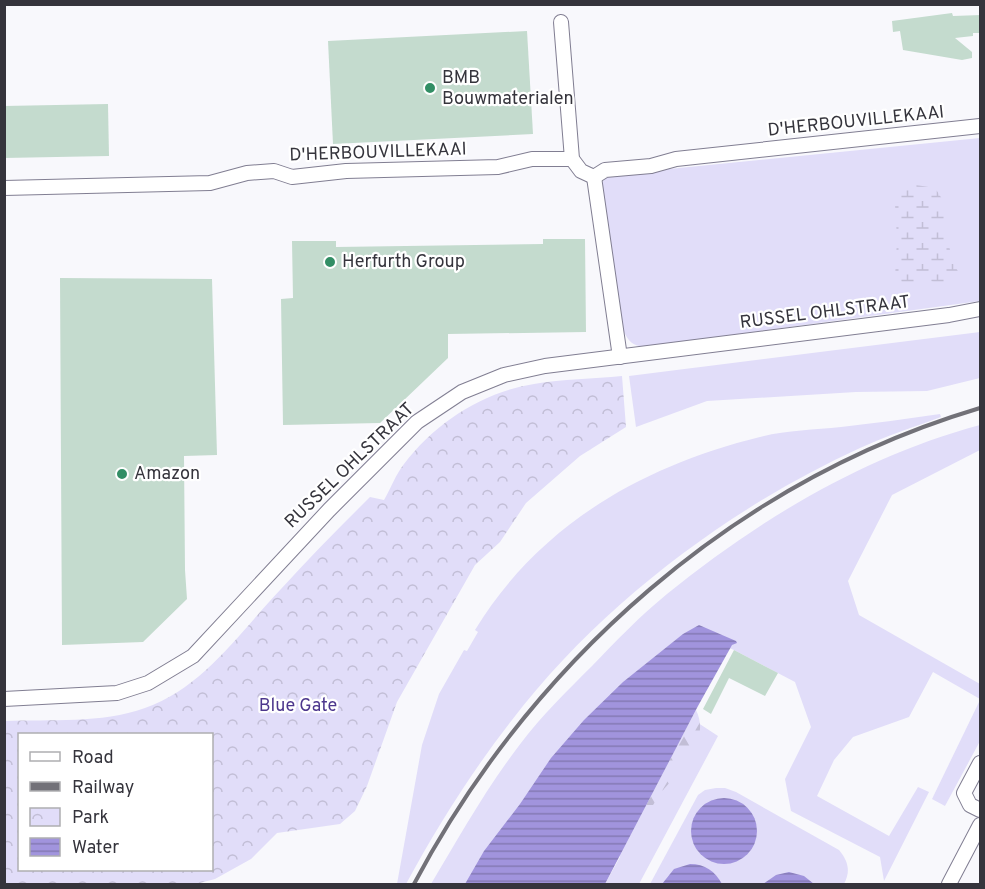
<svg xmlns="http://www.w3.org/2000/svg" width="985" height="889" font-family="Overpass,sans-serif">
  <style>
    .grass { fill: #e1ddf9 }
    .forest { fill: url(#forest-firs) }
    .wetland { fill: url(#wetland-marsh) }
    .park { fill: url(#park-crowns); fill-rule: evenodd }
    .water { fill: url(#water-rules) }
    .building { fill: #c4dbce }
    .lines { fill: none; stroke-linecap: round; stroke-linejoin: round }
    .minor-casing { stroke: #817e92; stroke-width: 16 }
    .minor { stroke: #fff; stroke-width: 14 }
    .rail { stroke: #727178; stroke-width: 4 }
    .poi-dot { fill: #328e65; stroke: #fff; stroke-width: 2 }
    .labels { text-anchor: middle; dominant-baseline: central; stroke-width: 4.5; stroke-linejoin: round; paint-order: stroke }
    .poi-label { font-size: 18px; fill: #35343c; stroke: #fff; text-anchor: start }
    .street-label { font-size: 18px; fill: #35343c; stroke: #fff }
    .park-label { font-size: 18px; fill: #4d378d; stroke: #fff }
  </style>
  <defs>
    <pattern id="forest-firs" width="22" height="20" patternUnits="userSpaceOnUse" patternTransform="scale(1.5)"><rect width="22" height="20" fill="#e1ddf9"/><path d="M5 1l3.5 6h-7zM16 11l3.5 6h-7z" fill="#c2bed6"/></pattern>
    <pattern id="wetland-marsh" width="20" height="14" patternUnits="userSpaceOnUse" patternTransform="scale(1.5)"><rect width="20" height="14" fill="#e1ddf9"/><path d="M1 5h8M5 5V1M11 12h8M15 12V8" fill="none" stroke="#c2bed6"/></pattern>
    <pattern id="park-crowns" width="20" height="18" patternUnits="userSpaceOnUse" patternTransform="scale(1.5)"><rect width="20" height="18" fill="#e1ddf9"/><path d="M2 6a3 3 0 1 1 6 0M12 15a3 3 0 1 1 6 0" fill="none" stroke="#c2bed6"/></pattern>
    <pattern id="water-rules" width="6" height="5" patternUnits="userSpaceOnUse" patternTransform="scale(1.5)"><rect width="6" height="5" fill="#a194dd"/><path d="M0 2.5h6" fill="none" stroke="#847ab4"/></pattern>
  </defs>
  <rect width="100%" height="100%" fill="#f8f8fc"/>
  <!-- grass -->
  <g class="grass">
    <path d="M980 138V301L644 347C632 345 629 342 624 332L602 192 603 181 609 175Z"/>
    <path d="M980 332V378L927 391 856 392 707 401 636 427 629 376Z"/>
    <path d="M940 414 941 417C914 427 886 436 860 448 729 508 600 605 512 720 472 771 437 827 406 884H397L422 745 439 694 464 650 467 651 478 632 475 630C539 525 642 466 760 437 786 430 814 430 841 427 874 423 907 419 940 414Z"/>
    <path d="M980 425V450L892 495 848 581 859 615 980 684V699L933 672 909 717 853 737 834 760 817 796 889 836 918 787 929 792 884 881 880 857 791 811 785 779 811 727 795 682 734 650 699 636 498 884H431C459 837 487 787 521 743 542 715 567 691 592 666 616 641 640 616 667 594 759 519 865 456 980 425Z"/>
    <path d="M980 700V741L945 806 932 799Z"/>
    <path d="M692 719 718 736 639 884H605L620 857 617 850Z"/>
    <path d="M716 788H725L736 792 839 850C848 861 851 871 844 884H650L698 795 705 790Z"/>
  </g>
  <!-- forest -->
  <path class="forest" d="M696 710C711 740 681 769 664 789 659 794 657 800 653 805H646Z"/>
  <!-- wetland -->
  <path class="wetland" d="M916 185 935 188 944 202V224L953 263 959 273 958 281 950 285 929 281 911 286 895 279 897 239 895 204 906 187Z"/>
  <!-- park -->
  <path class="park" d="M622 376 626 427 580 456 526 503 500 542 475 565 397 702 367 786 355 811 340 824 277 833 251 859 215 879 196 884H5V721C50 719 101 724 145 708 203 688 240 632 281 589 310 557 340 527 370 497L384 500C391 488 396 474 404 464 436 422 483 392 534 384 563 379 593 379 622 376ZM20 734H212V870H20Z"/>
  <!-- water -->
  <g class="water">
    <path d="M699 625 736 641 737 643 732 645 698 706 605 884H465L484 851 520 804 551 758 584 720 623 682 683 634Z"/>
    <circle cx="724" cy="831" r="33"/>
    <path d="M690 864C705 864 715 871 722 884H662L674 869Z"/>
    <path d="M789 872 804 876 814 884H763L776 875Z"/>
  </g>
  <!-- building -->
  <g class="building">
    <path d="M952 13 953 16 981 15V33H973V36L955 38 972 52V58L962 60 903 50 900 31 893 32 892 21Z"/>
    <path d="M527 31 533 134 333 144 328 41Z"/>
    <path d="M108 104 109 156 4 158V106Z"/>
    <path d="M543 239H585L586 332 448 334V358L380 423 283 425 281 299 293 298 292 241H336V247L543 244Z"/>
    <path d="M60 278 212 279 217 455 184 456 185 570 187 599 143 642 62 645Z"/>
    <path d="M734 650 778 673 765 696 729 678 711 714 703 709Z"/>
  </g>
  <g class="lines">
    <defs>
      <g id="minor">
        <path d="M561 22 572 159 581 171 594 177"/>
        <path d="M594 177 605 170 651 166 676 159 980 126"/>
        <path d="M594 177 620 357"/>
        <path d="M4 188 210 183 247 173 274 171 292 177 346 171 498 167 532 159H572"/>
        <path d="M4 699 117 693 148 683 193 656 329 510 417 422 462 392 504 375 545 366 949 315 980 309"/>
        <path d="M980 763 964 793 970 805 980 810"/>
        <path d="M949 884 980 825"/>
      </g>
    </defs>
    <!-- minor casing -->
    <use href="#minor" class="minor-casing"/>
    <!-- minor -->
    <use href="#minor" class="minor"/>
    <!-- rail -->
    <path class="rail" d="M414 884C533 660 735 481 980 408"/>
  </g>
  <!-- markers -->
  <g class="poi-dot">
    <circle cx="430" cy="88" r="6"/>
    <circle cx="330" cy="262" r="6"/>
    <circle cx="122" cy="474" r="6"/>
  </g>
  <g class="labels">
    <!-- poi labels -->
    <g class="poi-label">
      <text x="442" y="78">BMB<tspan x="442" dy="21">Bouwmaterialen</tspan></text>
      <text x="342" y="262">Herfurth Group</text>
      <text x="134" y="474">Amazon</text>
    </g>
    <!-- street labels -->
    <g class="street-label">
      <text transform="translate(856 122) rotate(-6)">D'HERBOUVILLEKAAI</text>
      <text transform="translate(378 153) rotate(-2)">D'HERBOUVILLEKAAI</text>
      <text transform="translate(825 313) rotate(-7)">RUSSEL OHLSTRAAT</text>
      <text transform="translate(350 466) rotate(-44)">RUSSEL OHLSTRAAT</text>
    </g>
    <!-- park labels -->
    <g class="park-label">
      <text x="298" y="706">Blue Gate</text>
    </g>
  </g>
  <!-- border -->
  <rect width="985" height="889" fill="none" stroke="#35343c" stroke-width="12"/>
  <!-- legend -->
  <rect x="18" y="733" width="195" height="138" fill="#ffffff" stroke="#aeaeb1" stroke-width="1.5"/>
  <rect x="30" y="752" width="30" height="9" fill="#ffffff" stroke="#aeaeb1" stroke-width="1.5"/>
  <text x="72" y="763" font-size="18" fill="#35343c">Road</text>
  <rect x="30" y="782" width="30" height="9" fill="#727178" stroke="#aeaeb1" stroke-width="1.5"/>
  <text x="72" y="793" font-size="18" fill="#35343c">Railway</text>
  <rect x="30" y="808" width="30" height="18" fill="url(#park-crowns)" stroke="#aeaeb1" stroke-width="1.5"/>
  <text x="72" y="823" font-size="18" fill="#35343c">Park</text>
  <rect x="30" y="838" width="30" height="18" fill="url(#water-rules)" stroke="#aeaeb1" stroke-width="1.5"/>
  <text x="72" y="853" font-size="18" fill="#35343c">Water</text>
</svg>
